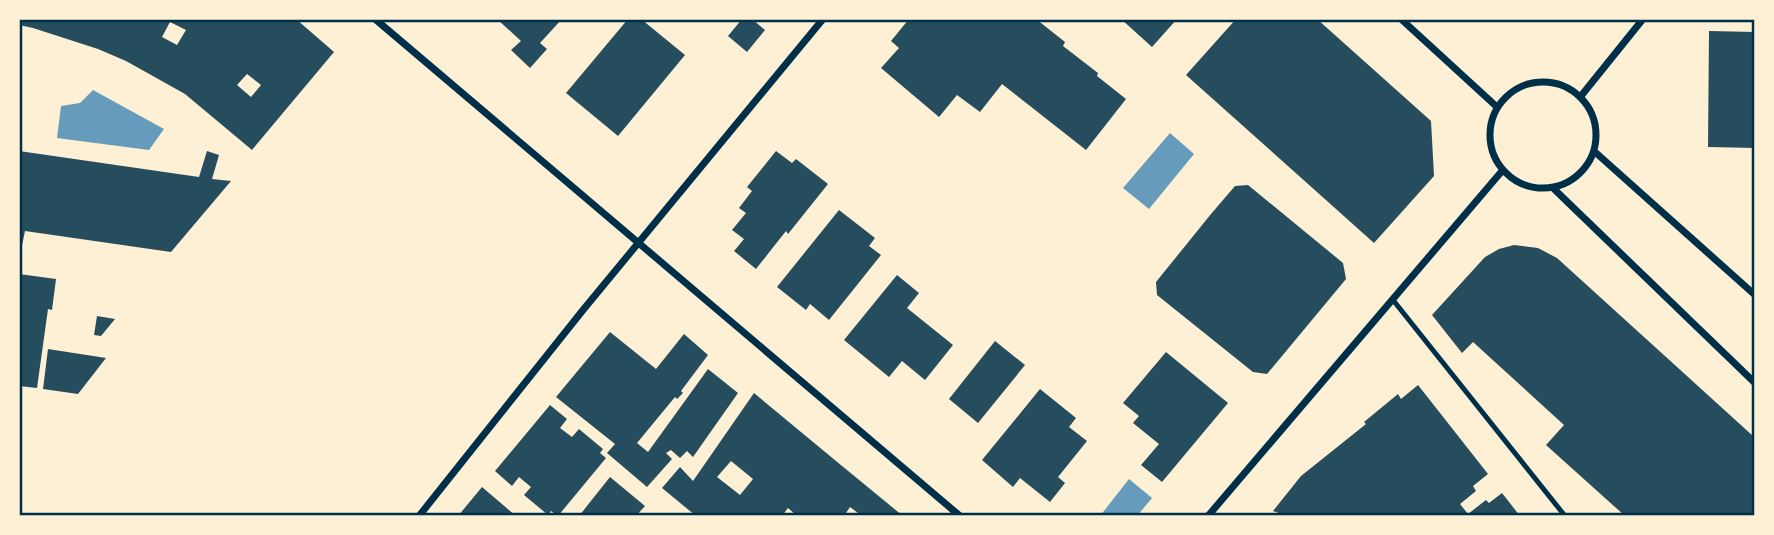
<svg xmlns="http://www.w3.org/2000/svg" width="1774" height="535" font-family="'Archivo Narrow',sans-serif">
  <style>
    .water { fill: #669bbc }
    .building { fill: #264d5e; fill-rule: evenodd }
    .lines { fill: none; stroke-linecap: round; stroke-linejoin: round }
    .service { stroke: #003049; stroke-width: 5 }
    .minor { stroke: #003049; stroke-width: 7 }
    .neatline { fill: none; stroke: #003049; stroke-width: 2.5 }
  </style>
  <rect width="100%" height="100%" fill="#fdf0d5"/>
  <!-- water -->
  <g class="water">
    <path d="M93 90 164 129 149 150 57 138 61 106 80 103Z"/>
    <path d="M1170 133 1194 154 1149 209 1123 188Z"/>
    <path d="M1129 479 1152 498 1137 516H1100Z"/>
  </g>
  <!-- building -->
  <g class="building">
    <path d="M19 19H296L334 52 252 150 185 94 126 61 98 49 33 28 19 25ZM170 22 186 30 177 45 162 37ZM247 74 261 85 251 97 237 85Z"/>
    <path d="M497 19H562L540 43 547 49 530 68 511 50 521 41Z"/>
    <path d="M628 19H641L685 55 618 136 566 93Z"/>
    <path d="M742 19H752L765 30 747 52 728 36Z"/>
    <path d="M909 19H1036L1065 42 1063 46 1098 73 1097 76 1126 99 1086 150 1002 84 980 112 957 95 939 117 881 68 899 48 891 41Z"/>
    <path d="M1121 19H1177L1152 47Z"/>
    <path d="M1236 19H1317L1431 121 1434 176 1374 243 1186 75Z"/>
    <path d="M1709 31 1755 32V148L1708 147Z"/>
    <path d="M19 151 199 177 207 151 219 155 212 179 231 181 171 252 25 231 19 260Z"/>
    <path d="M776 151 792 163 796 159 828 184 788 234 786 231 756 269 734 251 744 239 732 230 746 213 739 208 752 191 747 187Z"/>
    <path d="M1248 185 1343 263 1346 279 1267 374 1253 372 1157 295 1156 282 1211 214 1235 186Z"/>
    <path d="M839 210 875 238 869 246 881 255 829 320 810 304 806 310 777 287Z"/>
    <path d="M1514 245 1538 248 1557 258 1753 436 1755 516H1625L1546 445 1564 425 1473 342 1462 353 1432 315 1485 257 1499 249Z"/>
    <path d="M19 274 56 279 52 310 48 309 37 388 19 386Z"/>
    <path d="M897 275 919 293 907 308 953 345 925 380 902 361 889 377 844 340Z"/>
    <path d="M97 316 115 319 101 336 94 335Z"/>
    <path d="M610 332 656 369 684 334 708 355 681 391 683 393 677 399 675 397 637 443 648 452 708 369 738 393 693 457 687 451 680 458 671 450 666 453 672 459 647 487 607 453 615 444 556 397Z"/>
    <path d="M995 341 1025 365 978 423 949 399Z"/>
    <path d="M48 349 106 358 78 394 43 389Z"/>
    <path d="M1166 352 1228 403 1162 482 1141 465 1159 444 1133 423 1139 416 1123 403Z"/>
    <path d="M1418 385 1488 474 1473 486 1476 491 1460 504 1468 514 1486 500 1489 503 1502 493 1520 516H1287L1273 511 1301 476 1366 424 1364 422 1398 394 1401 399Z"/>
    <path d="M1040 389 1076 418 1069 427 1087 441 1058 477 1065 483 1050 502 1020 478 1013 487 982 460Z"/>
    <path d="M754 393 836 461 903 516H856L858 513 850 507 844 516H797L788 508 782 516H696L662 488 680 467 693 481ZM731 461 753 479 740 495 717 477Z"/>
    <path d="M550 405 567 419 560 428 572 437 579 429 603 449 600 453 606 458 558 516 551 511 548 515 524 495 531 487 519 477 512 486 495 471Z"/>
    <path d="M610 477 645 506 636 516H579Z"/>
    <path d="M482 487 489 493 516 516H458Z"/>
  </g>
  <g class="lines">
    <!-- service -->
    <path class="service" d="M1393 300 1565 516"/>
    <!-- minor -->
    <g class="minor">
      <path d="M375 19 960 516"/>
      <path d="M1401 19 1497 107"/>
      <circle cx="1543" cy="135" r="53"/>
      <path d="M1581 96 1643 19"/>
      <path d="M1595 152 1755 295"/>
      <path d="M1554 189 1755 383"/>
      <path d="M419 516 583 310 823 19"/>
      <path d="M1208 516 1502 171"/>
    </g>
  </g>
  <!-- border -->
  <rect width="1774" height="535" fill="none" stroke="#fdf0d5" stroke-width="42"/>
  <rect x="21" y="21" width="1732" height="493" class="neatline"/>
</svg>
